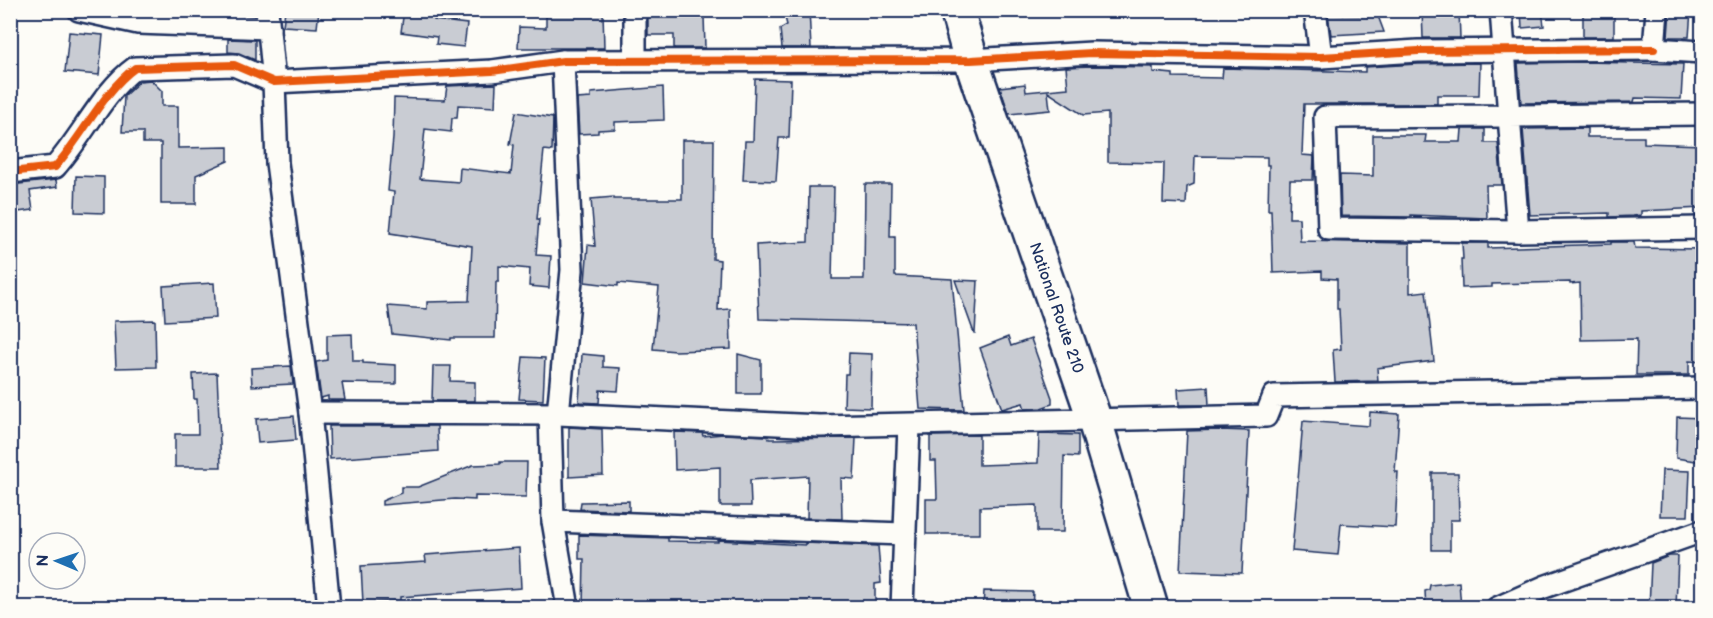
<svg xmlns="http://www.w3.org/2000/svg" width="1713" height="618" font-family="'Balsamiq Sans',sans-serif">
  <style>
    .building { fill: #c9ccd3; stroke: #1b2f5e; stroke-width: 1.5 }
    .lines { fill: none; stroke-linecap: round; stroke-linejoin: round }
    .street-casing { stroke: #1b2f5e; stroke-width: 26 }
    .highway-casing { stroke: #1b2f5e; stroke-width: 38 }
    .street { stroke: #fdfcf7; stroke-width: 21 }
    .highway { stroke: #fdfcf7; stroke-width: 33 }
    .cycleway-casing { stroke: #fdfcf7; stroke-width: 11 }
    .cycleway { stroke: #e8590c; stroke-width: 8 }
    .labels { text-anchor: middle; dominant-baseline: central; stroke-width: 6; stroke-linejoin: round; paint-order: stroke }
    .street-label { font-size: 16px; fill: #1b2f5e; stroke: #fdfcf7 }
  </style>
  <rect width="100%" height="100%" fill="#fdfcf7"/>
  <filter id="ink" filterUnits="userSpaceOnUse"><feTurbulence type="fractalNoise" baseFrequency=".0167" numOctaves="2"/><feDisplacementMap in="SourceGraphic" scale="12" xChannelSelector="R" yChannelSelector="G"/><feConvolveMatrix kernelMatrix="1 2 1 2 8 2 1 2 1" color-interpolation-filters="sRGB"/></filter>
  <g filter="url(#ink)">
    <!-- building -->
    <g class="building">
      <path d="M285 10H319L317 28 283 26Z"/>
      <path d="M404 10H435L434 20 467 24 464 47 436 44 437 37 401 32Z"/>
      <path d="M648 10H698V16H704L705 48H674V35H648Z"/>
      <path d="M783 10H809L811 48H782L780 29 787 25Z"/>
      <path d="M1422 10H1459L1460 38H1423Z"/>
      <path d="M1521 10H1542L1544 26 1522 28Z"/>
      <rect x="1583" y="10" width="31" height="27"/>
      <path d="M1670 10H1691L1689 37H1668Z"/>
      <path d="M546 11 603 12 604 48H518L519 27 546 28Z"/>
      <path d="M1328 14 1378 16 1384 32 1331 35Z"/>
      <path d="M69 32 103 35 99 75 65 72Z"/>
      <path d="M228 39 255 40V60L239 53 228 52Z"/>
      <path d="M1583 62 1683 64 1681 99 1635 98 1634 102 1521 103 1518 63Z"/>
      <path d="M1480 63 1479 95H1437V104H1304L1302 155 1314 156 1313 180H1290L1289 218H1299L1300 241 1410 243V293L1426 291 1434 361 1377 368 1378 381 1335 382 1333 350 1341 349 1339 309H1337V279L1322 278V271L1273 273 1271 210H1268L1269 165H1267V157L1195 156 1194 184 1187 187 1186 204 1163 203 1164 163 1108 162V113L1083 115 1048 92 1050 110 1009 114 1000 87 1025 84 1026 92 1068 88 1066 67 1092 66 1153 67V72L1173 74V77L1222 78 1223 68 1365 72V67L1418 64Z"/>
      <path d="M755 79 791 80 789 138H779L776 181 743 180 745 141H753Z"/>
      <path d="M151 80 162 91V106H178V148L228 147V161L196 175V204H161V143H143V132H122L124 96 140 81Z"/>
      <path d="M496 84 495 107 458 105 457 118H452L451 132 425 129 420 179 459 182 460 168 511 174 514 145 510 144 516 112 553 118 552 151 544 150 537 219H539L536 255 551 256 549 288 529 286 530 269 499 266V282H496L495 338H451V340L392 334 388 306 427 309V302L469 301 472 246 390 233 394 192 388 191 393 138 394 98 445 100 447 86Z"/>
      <path d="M663 87 664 120 615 122V129L598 130V133L579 134 577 99 591 98V93Z"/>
      <path d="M1587 128V137H1644V143L1702 145V208L1641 211V215L1633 216 1609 217V213L1530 215 1523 129Z"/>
      <path d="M1462 129H1485V143H1498L1502 185H1486L1487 218 1411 215V217L1341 216 1340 175 1373 176V135H1426L1425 142H1461Z"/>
      <path d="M682 140H714L713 259 720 260 718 310 730 309 731 349 676 351 653 349 659 287 618 283V286L585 282 588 245 595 246 591 199 614 197V199H682Z"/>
      <path d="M76 176 104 177V213L75 212Z"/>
      <path d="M56 180 57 187 30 191 33 210 10 213V185Z"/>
      <path d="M865 184H891L890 237H895V276L952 279 964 410 920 409 913 323 759 319 756 245 808 242 809 187H834L832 279H864Z"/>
      <path d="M1611 242H1634L1635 248 1702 249V362L1689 361V375H1636L1637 339 1581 340 1580 283 1570 284V282L1492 284V287L1462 288 1461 259H1463L1462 243H1488V248L1611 244Z"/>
      <path d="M955 280 978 281 975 333H974Z"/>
      <path d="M214 283 216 318 165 321 163 286Z"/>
      <path d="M155 320 156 367 116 368 114 321Z"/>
      <path d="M352 334 353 361H363V363L396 365V384L342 383 345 400H328V396L321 398 316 362 327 360V335Z"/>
      <path d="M1008 337 1011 346 1031 339 1052 398V404L1041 408 1025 409 1023 403 1002 409 980 348Z"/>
      <path d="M849 353 872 354 871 408 844 407 845 374H848Z"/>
      <path d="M582 354 603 356V367L620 368 618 391 600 390 599 403 579 402Z"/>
      <path d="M738 354 761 360V394H738Z"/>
      <path d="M523 357 545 358 543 400 519 399Z"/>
      <path d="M291 366 293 384 252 386 251 368Z"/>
      <path d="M433 366H451L450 381 475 382V401H432Z"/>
      <path d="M217 373 221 467H175V434H198L197 399H194L193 374Z"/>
      <path d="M1208 387 1209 405H1179L1178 389Z"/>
      <path d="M1370 412 1399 414 1395 472H1398L1395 527 1341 524 1338 555 1292 551 1303 421 1369 426Z"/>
      <path d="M294 416 296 440 258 443 256 419Z"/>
      <path d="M1677 417 1702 418V462L1676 458Z"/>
      <path d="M329 426H437L438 451 330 459Z"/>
      <path d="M569 427 602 429 603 475 569 477Z"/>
      <path d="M1220 430 1249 431 1242 573 1180 571 1187 431Z"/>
      <path d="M674 432 702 433 703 436 723 434 768 436 769 439 856 438 854 479 841 478 842 519 807 518 808 476 750 480 751 506H720V467L675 470Z"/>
      <path d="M1039 434 1078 435V457L1064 456 1063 532H1037V505L980 507V534H926V499H937L936 461H930V436L979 435V465L1038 463Z"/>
      <path d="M500 462H527L526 497 475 496V500L455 499 382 505V501L401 493V487H418L473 465 500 464Z"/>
      <path d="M1662 470 1690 471 1688 516H1660Z"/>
      <path d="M1432 473H1458L1459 520H1450V550H1432Z"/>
      <path d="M629 501V511L580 509 581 502Z"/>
      <path d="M579 535 668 538V541L718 542V540L805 545V543L878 546 881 583 875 584V608H583L584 559H579Z"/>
      <path d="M519 548 521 588 400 597V601L363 603 361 566 426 562 425 555Z"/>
      <path d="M1669 556H1678L1676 608H1649L1651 563Z"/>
      <path d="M1459 582 1461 608H1426L1425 591 1429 590 1430 585Z"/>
      <path d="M984 591 1033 592 1032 608H983Z"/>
    </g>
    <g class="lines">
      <defs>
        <g id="street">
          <path d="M79 10 138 23 269 28"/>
          <path d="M267 10 274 82 277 163 310 413 329 608"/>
          <path d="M635 10V59"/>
          <path d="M1315 10 1321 57"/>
          <path d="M1501 10 1509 116 1325 117 1329 229 1518 231 1702 228"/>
          <path d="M1657 10 1654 49 1702 52"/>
          <path d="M10 172 55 167C82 137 104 90 135 68L234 65 274 82 492 71 563 61 971 60 1092 53 1321 57 1418 51 1654 49"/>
          <path d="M1518 231 1509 116 1702 114"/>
          <path d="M310 413 558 414 820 426 1266 416 1274 396 1702 388"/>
          <path d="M550 414 553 521 568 608"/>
          <path d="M558 414 572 270 563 61"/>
          <path d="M553 521 903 534"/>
          <path d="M902 608 909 426"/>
          <path d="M1497 608 1544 587 1702 531"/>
        </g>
        <path id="highway" d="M957 10 971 60 1095 421 1151 608"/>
      </defs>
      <!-- street casing -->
      <use href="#street" class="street-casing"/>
      <!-- highway casing -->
      <use href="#highway" class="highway-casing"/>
      <!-- street -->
      <use href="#street" class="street"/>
      <!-- highway -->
      <use href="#highway" class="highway"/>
      <defs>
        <path id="cycleway" d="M10 172 55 167C82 137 104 90 135 68L234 65 274 82 492 71 563 61 971 60 1092 53 1321 57 1418 51 1654 49"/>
      </defs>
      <!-- cycleway casing -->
      <use href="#cycleway" class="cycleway-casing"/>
      <!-- cycleway -->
      <use href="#cycleway" class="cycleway"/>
    </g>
  </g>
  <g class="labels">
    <!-- street labels -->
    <g class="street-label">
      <text transform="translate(1056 308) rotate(71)">National Route 210</text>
    </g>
  </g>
  <!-- margin -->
  <rect width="1713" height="618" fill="none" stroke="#fdfcf7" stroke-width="36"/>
  <rect x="18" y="18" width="1677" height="582" fill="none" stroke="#1b2f5e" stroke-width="2" filter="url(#ink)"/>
  <!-- north arrow -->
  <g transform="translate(57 561) rotate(272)"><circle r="28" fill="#fdfcf7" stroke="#a3aaba" stroke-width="1.5"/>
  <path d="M0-4.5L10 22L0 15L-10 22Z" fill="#1f6fb2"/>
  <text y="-9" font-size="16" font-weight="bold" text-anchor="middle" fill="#1b2f5e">N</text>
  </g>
</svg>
